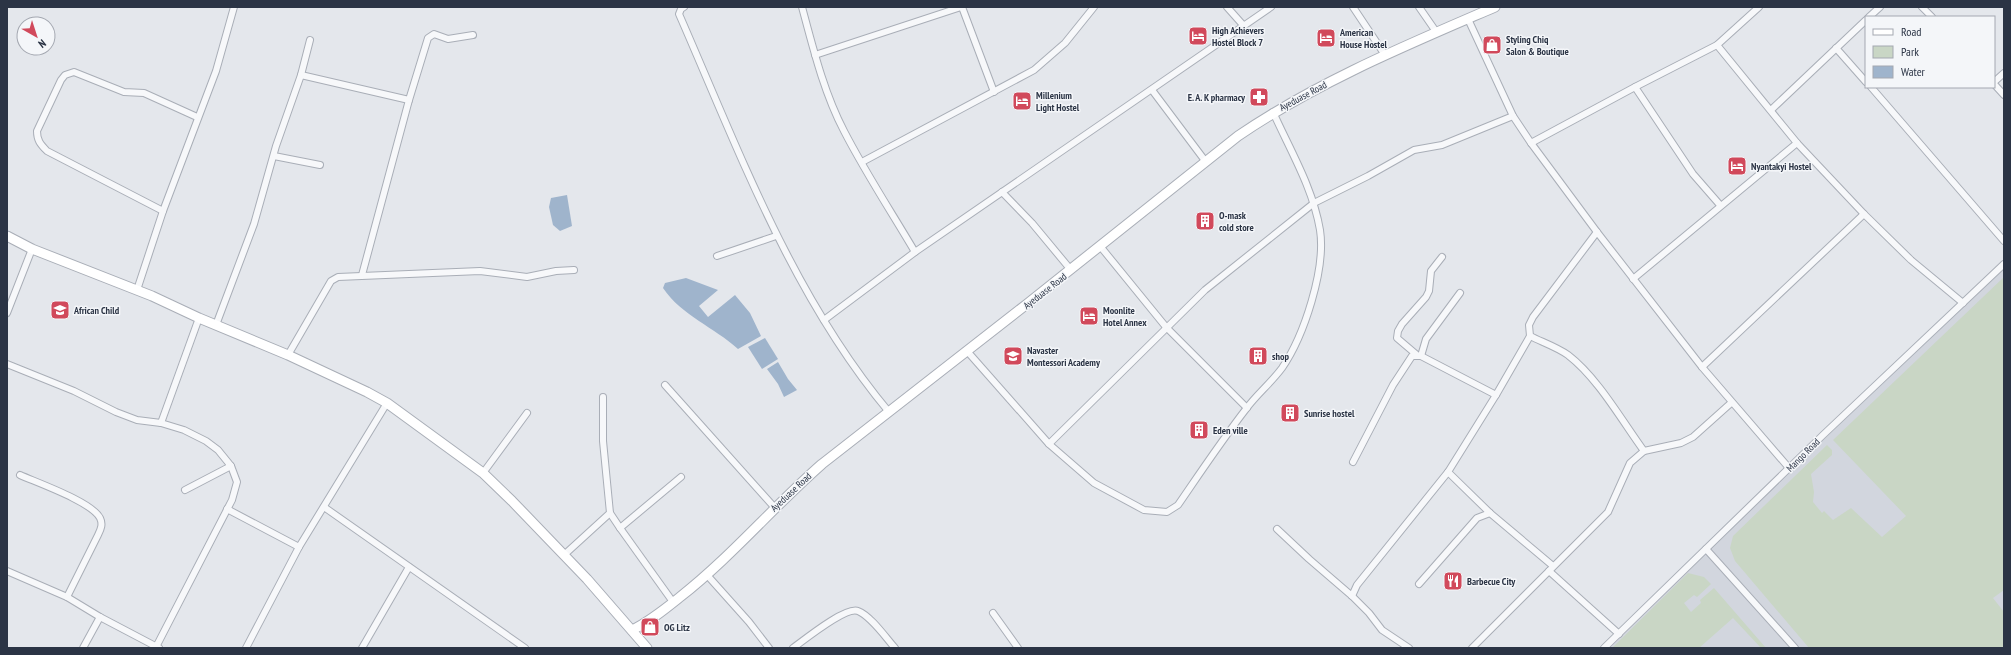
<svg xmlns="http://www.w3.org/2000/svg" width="2011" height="655" font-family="'PT Sans Narrow',sans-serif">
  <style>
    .built { fill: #d2d6de }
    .green { fill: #c9d6c5 }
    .water { fill: #9fb4cc }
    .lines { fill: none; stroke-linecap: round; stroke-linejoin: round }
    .street-casing { stroke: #a9aeb7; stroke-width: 8 }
    .secondary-casing { stroke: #a9aeb7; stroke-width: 11 }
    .street { stroke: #f7f8fa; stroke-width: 6 }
    .secondary { stroke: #fff; stroke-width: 9 }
    .labels { text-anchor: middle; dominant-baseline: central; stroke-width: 3; stroke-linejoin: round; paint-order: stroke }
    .poi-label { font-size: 10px; font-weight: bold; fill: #2b3445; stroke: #f4f6f9; text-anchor: start }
    .street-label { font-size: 10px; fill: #2b3445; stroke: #f4f6f9 }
  </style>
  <rect width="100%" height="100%" fill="#e4e7ec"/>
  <!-- built -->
  <path class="built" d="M2004 269V648H1607L1752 507Z"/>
  <!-- green -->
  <g class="green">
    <path d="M2004 277V590L1993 598 2004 612V648H1809L1735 561 1730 548 1733 536 1827 445 1832 450V455L1811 474 1814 492 1813 502 1822 513 1824 511 1833 520 1851 508 1882 537 1906 516 1833 440Z"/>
    <path d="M1688 573 1704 577 1711 584 1697 597 1694 595 1684 603 1691 612 1701 603 1700 600 1714 588 1766 648H1761L1733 618 1699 648H1612Z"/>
  </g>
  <!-- water -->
  <g class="water">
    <path d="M567 195 572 226 560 231 553 225 549 207 551 198Z"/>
    <path d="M686 278 718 290 699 306 708 317 735 295 750 313 761 336 738 349C714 327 682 316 663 288L665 283Z"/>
    <path d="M765 338 778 359 762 369 748 347Z"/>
    <path d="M778 362 788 379 797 390 784 397 778 384 767 369Z"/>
  </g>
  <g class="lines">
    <defs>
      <g id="street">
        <path d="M684 7 681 9 679 14C739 151 792 296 889 412"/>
        <path d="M802 7C813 48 824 93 844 131 865 172 892 213 915 252"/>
        <path d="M962 7 994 92"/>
        <path d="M1227 7 1243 25"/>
        <path d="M1353 7 1385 55"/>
        <path d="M1419 7 1437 33"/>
        <path d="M1922 7 1932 17"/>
        <path d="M1869 17 1880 7"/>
        <path d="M1468 19 1513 116 1531 143 1597 232 1702 367 1789 468"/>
        <path d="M1717 45 1797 143 1864 214 1911 260 1963 303"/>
        <path d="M1836 48 1866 82"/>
        <path d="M815 55 961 7"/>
        <path d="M301 75 409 100"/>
        <path d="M1994 82 2004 73"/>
        <path d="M1994 84 2004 95"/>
        <path d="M1635 87 1693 174 1720 205"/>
        <path d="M1871 87 2004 241"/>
        <path d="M1152 90 1206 162"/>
        <path d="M1771 110 1866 20"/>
        <path d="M1531 143 1635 87 1717 45 1759 7"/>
        <path d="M274 156 320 165"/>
        <path d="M862 162 1034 70 1065 43 1094 7"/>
        <path d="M1002 192 1032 223 1071 270"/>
        <path d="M163 211 47 151C40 144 37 140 37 131L61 80 65 75 74 72 124 92 144 93 197 117"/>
        <path d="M1100 246 1166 327 1247 408"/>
        <path d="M717 256 776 236"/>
        <path d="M362 275 409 100 428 38 434 34 448 39 473 35"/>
        <path d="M1633 279 1797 143"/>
        <path d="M137 290 163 211 216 71 234 7"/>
        <path d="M7 313 32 249"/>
        <path d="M824 320 915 252 1271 7"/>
        <path d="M216 325 254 224 276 146 301 75 310 40"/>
        <path d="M1530 336C1542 342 1557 347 1568 355 1598 378 1622 421 1644 451"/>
        <path d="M967 351 1049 444 1094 483 1144 510 1167 512 1178 505C1200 473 1222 440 1246 409 1257 394 1271 383 1282 368 1304 336 1326 269 1320 230 1313 188 1290 150 1273 112"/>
        <path d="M288 355 331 281 338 277 480 271 527 277 556 271 574 270"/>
        <path d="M1417 355 1397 338 1398 331 1402 324 1426 297 1429 291 1431 271 1442 257"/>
        <path d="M1421 356 1426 339 1460 293"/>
        <path d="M7 364 74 391 116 412 137 420 161 423 184 430 206 441 218 450 231 466 237 482 232 500 156 647"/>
        <path d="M1702 367 1864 214"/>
        <path d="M665 385 775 508"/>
        <path d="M161 423 199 318"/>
        <path d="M1049 444 1205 290 1314 203 1368 176 1414 150 1442 145 1513 116"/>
        <path d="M1353 462 1393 385 1412 356H1421L1496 395"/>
        <path d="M1448 472 1490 513 1553 566"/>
        <path d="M483 473 527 413"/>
        <path d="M20 475C38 483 92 502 100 518 103 524 101 529 98 535L67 597"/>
        <path d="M185 490 231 466"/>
        <path d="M324 507 525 648"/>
        <path d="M227 509 299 547"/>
        <path d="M610 513 620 528 681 477"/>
        <path d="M620 528 673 602"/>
        <path d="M1277 529 1309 559 1352 596 1369 613 1382 630 1409 648"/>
        <path d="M1706 549 1795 648"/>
        <path d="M564 555 610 513 603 441V397"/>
        <path d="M7 571 67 597 100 617 159 648"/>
        <path d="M1549 571 1619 634"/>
        <path d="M707 575 749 622 769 648"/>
        <path d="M1419 584 1477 518 1490 513"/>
        <path d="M1352 596 1357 585 1448 472 1496 395 1530 336 1529 325 1533 317 1597 232"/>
        <path d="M993 613 1018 648"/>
        <path d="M83 648 100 617"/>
        <path d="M246 648 299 547 387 403"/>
        <path d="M362 648 409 567"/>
        <path d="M793 648C804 640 846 606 858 611 871 616 886 638 895 648"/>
        <path d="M1472 648 1608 512 1630 463 1644 451 1681 443 1693 437 1731 403"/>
        <path d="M1604 648 1823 435 2004 264"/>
      </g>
      <g id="secondary">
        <path d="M7 236 32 249 152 296 199 318 288 355 367 392 387 403 483 473 512 501 587 579 647 648"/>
        <path d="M632 630C649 622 665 609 680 597 731 557 773 507 822 464L1027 304 1238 136C1317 82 1407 45 1495 7"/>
      </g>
    </defs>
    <!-- street casing -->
    <use href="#street" class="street-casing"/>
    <!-- secondary casing -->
    <use href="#secondary" class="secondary-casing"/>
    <!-- street -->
    <use href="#street" class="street"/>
    <!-- secondary -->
    <use href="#secondary" class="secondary"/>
  </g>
  <!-- icons -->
  <defs>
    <symbol id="hotel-square" viewBox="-11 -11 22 22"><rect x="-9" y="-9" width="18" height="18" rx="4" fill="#d1495b" stroke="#f4f6f9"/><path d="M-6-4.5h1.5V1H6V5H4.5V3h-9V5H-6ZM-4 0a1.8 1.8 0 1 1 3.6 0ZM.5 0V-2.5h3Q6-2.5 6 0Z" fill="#fff"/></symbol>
    <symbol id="shop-square" viewBox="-11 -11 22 22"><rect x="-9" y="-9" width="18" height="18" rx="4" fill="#d1495b" stroke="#f4f6f9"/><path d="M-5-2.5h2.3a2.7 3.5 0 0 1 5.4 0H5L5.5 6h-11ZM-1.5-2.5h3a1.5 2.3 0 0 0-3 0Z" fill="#fff"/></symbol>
    <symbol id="pharmacy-square" viewBox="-11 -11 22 22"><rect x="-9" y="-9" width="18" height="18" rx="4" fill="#d1495b" stroke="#f4f6f9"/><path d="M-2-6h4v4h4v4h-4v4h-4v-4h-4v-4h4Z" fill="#fff"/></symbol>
    <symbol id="building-square" viewBox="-11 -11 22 22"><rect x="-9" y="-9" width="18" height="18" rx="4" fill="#d1495b" stroke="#f4f6f9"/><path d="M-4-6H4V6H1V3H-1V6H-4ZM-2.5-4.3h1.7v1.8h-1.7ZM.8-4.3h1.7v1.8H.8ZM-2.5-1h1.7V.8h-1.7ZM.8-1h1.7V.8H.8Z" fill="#fff"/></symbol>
    <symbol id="school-square" viewBox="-11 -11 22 22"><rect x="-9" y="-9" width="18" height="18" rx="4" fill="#d1495b" stroke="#f4f6f9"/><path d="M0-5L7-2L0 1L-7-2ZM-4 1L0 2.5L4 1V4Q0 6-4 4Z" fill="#fff"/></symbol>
    <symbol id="restaurant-square" viewBox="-11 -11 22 22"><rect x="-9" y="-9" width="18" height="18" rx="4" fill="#d1495b" stroke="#f4f6f9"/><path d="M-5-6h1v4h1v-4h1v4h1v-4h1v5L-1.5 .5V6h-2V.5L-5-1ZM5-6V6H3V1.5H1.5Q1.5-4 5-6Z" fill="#fff"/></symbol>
  </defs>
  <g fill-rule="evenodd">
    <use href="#hotel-square" x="1187" y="25" width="22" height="22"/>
    <use href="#hotel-square" x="1315" y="27" width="22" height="22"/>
    <use href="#shop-square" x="1481" y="34" width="22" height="22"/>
    <use href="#pharmacy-square" x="1248" y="86" width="22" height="22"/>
    <use href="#hotel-square" x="1011" y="90" width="22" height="22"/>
    <use href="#hotel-square" x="1726" y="155" width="22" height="22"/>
    <use href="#building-square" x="1194" y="210" width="22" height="22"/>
    <use href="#school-square" x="49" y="299" width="22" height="22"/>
    <use href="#hotel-square" x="1078" y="305" width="22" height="22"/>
    <use href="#school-square" x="1002" y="345" width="22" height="22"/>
    <use href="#building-square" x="1247" y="345" width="22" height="22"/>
    <use href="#building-square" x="1279" y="402" width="22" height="22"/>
    <use href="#building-square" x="1188" y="419" width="22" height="22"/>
    <use href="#restaurant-square" x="1442" y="570" width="22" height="22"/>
    <use href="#shop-square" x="639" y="616" width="22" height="22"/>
  </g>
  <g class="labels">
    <!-- poi labels -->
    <g class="poi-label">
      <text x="1212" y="30">High Achievers<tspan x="1212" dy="12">Hostel Block 7</tspan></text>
      <text x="1340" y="32">American<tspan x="1340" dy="12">House Hostel</tspan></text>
      <text x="1506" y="39">Styling Chiq<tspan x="1506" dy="12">Salon &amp; Boutique</tspan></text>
      <text x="1036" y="95">Millenium<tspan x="1036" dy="12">Light Hostel</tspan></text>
      <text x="1245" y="97" text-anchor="end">E. A. K pharmacy</text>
      <text x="1751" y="166">Nyantakyi Hostel</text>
      <text x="1219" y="215">O-mask<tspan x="1219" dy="12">cold store</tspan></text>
      <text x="74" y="310">African Child</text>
      <text x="1103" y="310">Moonlite<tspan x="1103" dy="12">Hotel Annex</tspan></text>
      <text x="1027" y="350">Navaster<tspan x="1027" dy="12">Montessori Academy</tspan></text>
      <text x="1272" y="356">shop</text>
      <text x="1304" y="413">Sunrise hostel</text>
      <text x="1213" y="430">Eden ville</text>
      <text x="1467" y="581">Barbecue City</text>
      <text x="664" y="627">OG Litz</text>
    </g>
    <!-- street labels -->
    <g class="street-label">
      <text transform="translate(1303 96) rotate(-28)">Ayeduase Road</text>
      <text transform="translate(1045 291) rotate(-38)">Ayeduase Road</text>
      <text transform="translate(1803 455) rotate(-45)">Mango Road</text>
      <text transform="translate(791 492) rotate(-43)">Ayeduase Road</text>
    </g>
  </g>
  <!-- border -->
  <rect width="2011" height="655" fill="none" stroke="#2b3445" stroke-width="16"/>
  <!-- legend -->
  <rect x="1865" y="16" width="130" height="72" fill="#f4f6f9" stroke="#a4a8b1"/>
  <rect x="1873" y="29" width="20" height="6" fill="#ffffff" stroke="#a4a8b1"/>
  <text x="1901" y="36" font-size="12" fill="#2b3445">Road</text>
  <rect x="1873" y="46" width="20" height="12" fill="#c9d6c5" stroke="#a4a8b1"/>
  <text x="1901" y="56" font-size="12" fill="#2b3445">Park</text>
  <rect x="1873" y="66" width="20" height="12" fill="#9fb4cc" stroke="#a4a8b1"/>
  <text x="1901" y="76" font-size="12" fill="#2b3445">Water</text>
  <!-- north arrow -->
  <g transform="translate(36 36) rotate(141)"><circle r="19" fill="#f4f6f9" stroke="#a4a8b1"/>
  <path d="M0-3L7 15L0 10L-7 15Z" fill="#d1495b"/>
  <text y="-6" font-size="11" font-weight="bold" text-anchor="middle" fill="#2b3445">N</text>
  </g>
</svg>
